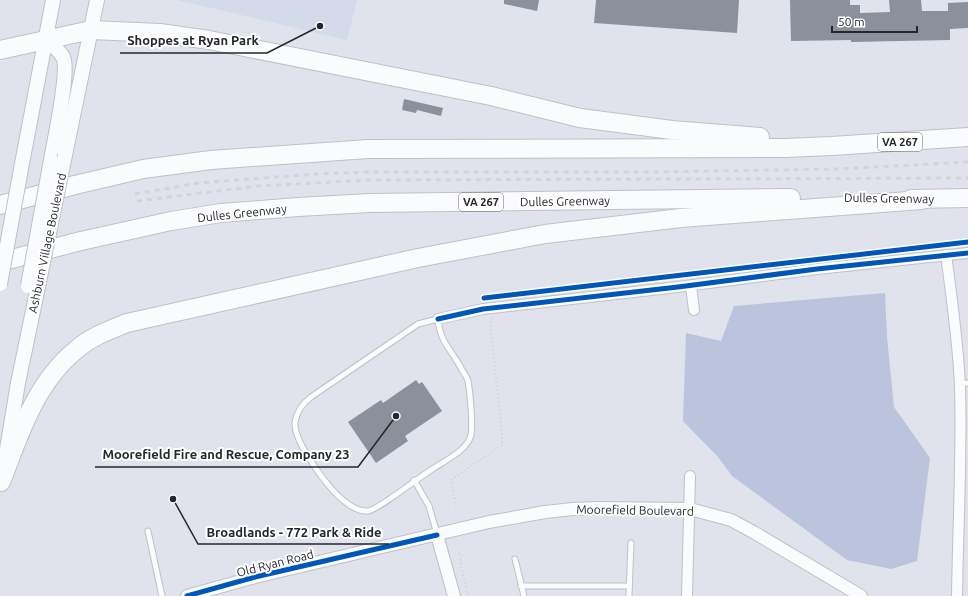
<svg xmlns="http://www.w3.org/2000/svg" width="968" height="596" font-family="Ubuntu,sans-serif">
  <style>
    .built { fill: #d3daea }
    .forest { fill: #bbc4dc }
    .building { fill: #8c909a }
    .lines { fill: none; stroke-linecap: round; stroke-linejoin: round }
    .service-casing { stroke: #bec1c7; stroke-width: 7 }
    .minor-casing { stroke: #bec1c7; stroke-width: 12 }
    .tertiary-casing { stroke: #bec1c7; stroke-width: 14 }
    .secondary-casing { stroke: #bec1c7; stroke-width: 16 }
    .motorway-casing { stroke: #bec1c7; stroke-width: 20 }
    .path { stroke: #cfd0d2; stroke-width: 2; stroke-dasharray: 1 3; stroke-linecap: butt }
    .service { stroke: #fafbfc; stroke-width: 5 }
    .minor { stroke: #fafbfc; stroke-width: 10 }
    .tertiary { stroke: #fafbfc; stroke-width: 12 }
    .secondary { stroke: #fafbfc; stroke-width: 14 }
    .motorway { stroke: #fafbfc; stroke-width: 18 }
    .rail { stroke: #d3d4d7; stroke-width: 3; stroke-dasharray: 5 5; stroke-linecap: butt }
    .secondary-bridge-casing { stroke: #bec1c7; stroke-width: 16; stroke-linecap: butt }
    .secondary-bridge { stroke: #fafbfc; stroke-width: 14 }
    .cycleway-casing { stroke: #fff; stroke-width: 8 }
    .cycleway { stroke: #0057b8; stroke-width: 5 }
    .labels { text-anchor: middle; dominant-baseline: central; stroke-width: 4; stroke-linejoin: round; paint-order: stroke }
    .shield { fill: #fff; stroke: #66686b; stroke-width: 1 }
    .shield-label { font-size: 11px; font-weight: bold; fill: #25272c }
    .street-label { font-size: 12px; fill: #25272c; stroke: #fff }
    .leader { fill: none; stroke: #25272c; stroke-width: 1.5 }
    .callout-dot { fill: #25272c; stroke: #fff; stroke-width: 1.5 }
    .callout-label { font-size: 13px; text-anchor: middle; font-weight: bold; fill: #25272c; stroke: #fff; stroke-width: 4; stroke-linejoin: round; paint-order: stroke }
  </style>
  <rect width="100%" height="100%" fill="#e0e3ec"/>
  <!-- built -->
  <path class="built" d="M177 0H357L347 40Z"/>
  <!-- forest -->
  <path class="forest" d="M885 293 887 337 894 407 930 458 917 561 891 569 847 560 732 476 718 457 683 421 686 333 721 341 734 306Z"/>
  <!-- building -->
  <g class="building">
    <path d="M504 0H539L537 11 504 4Z"/>
    <path d="M596 0H739L737 33 594 23Z"/>
    <path d="M790 0H850V5H860V13L890 12 889 0H921L922 11H948V3L968 2V28L950 29V40L851 42V40L791 41Z"/>
    <path d="M404 99 443 108 441 116 417 110 416 113 402 110Z"/>
    <path d="M416 380 419 384 422 382 442 411 405 436 408 441 376 463 348 422 381 400 383 403Z"/>
  </g>
  <g class="lines">
    <defs>
      <g id="service">
        <path d="M438 319C440 343 452 350 462 370 464 373 467 377 468 381 470 392 473 424 471 435 468 450 443 462 431 470 419 477 378 510 368 511 359 512 350 506 343 500 328 488 293 441 295 422 297 411 303 403 311 397L418 324Z"/>
        <path d="M960 384 968 383"/>
        <path d="M414 480 429 506 437 534"/>
        <path d="M148 531 162 596"/>
        <path d="M515 559 524 596"/>
        <path d="M521 586H629"/>
        <path d="M629 596 631 543"/>
      </g>
      <g id="minor">
        <path d="M946 255C952 298 958 342 960 386 962 456 958 526 957 596"/>
        <path d="M691 286 694 310"/>
        <path d="M438 319 483 309 678 287 817 269 968 253"/>
        <path d="M687 596 690 476"/>
      </g>
      <g id="tertiary">
        <path d="M437 535 454 596"/>
        <path d="M187 596 255 577 489 522 545 512 573 509 597 508 690 509 731 520 755 533 861 596"/>
      </g>
      <g id="secondary">
        <path d="M46 39C52 45 59 50 63 57 70 70 54 142 51 160"/>
        <path d="M65 155 97 0"/>
        <path d="M21 169 53 0"/>
        <path d="M6 455 18 383 39 282"/>
      </g>
      <g id="motorway">
        <path d="M0 50 91 30 160 33 209 40 491 96 580 118 672 130 760 137"/>
        <path d="M911 199 968 198"/>
        <path d="M0 205 75 185 143 169 211 160 368 149 785 148 832 146 968 137"/>
        <path d="M0 262 81 241 171 221 221 213 298 207 369 203 791 198"/>
        <path d="M1 482C19 436 35 383 76 350 90 337 110 330 127 323L418 258 545 234 681 218 922 200"/>
      </g>
    </defs>
    <!-- service casing -->
    <use href="#service" class="service-casing"/>
    <!-- minor casing -->
    <use href="#minor" class="minor-casing"/>
    <!-- tertiary casing -->
    <use href="#tertiary" class="tertiary-casing"/>
    <!-- secondary casing -->
    <use href="#secondary" class="secondary-casing"/>
    <!-- motorway casing -->
    <use href="#motorway" class="motorway-casing"/>
    <!-- path -->
    <g class="path">
      <path d="M456 507 451 480 502 445V432L490 324 493 318"/>
      <path d="M459 553 462 555 460 562 468 596"/>
    </g>
    <!-- service -->
    <use href="#service" class="service"/>
    <!-- minor -->
    <use href="#minor" class="minor"/>
    <!-- tertiary -->
    <use href="#tertiary" class="tertiary"/>
    <!-- secondary -->
    <use href="#secondary" class="secondary"/>
    <!-- motorway -->
    <use href="#motorway" class="motorway"/>
    <!-- rail -->
    <g class="rail">
      <path d="M135 194 198 183 316 174 371 172H652L838 169 968 162"/>
      <path d="M137 201 258 186 371 180 968 178"/>
    </g>
    <defs>
      <g id="secondary-bridge">
        <path d="M39 282 65 155"/>
        <path d="M0 284 21 169"/>
        <path d="M28 286 51 160"/>
      </g>
    </defs>
    <!-- secondary-bridge casing -->
    <use href="#secondary-bridge" class="secondary-bridge-casing"/>
    <!-- secondary-bridge -->
    <use href="#secondary-bridge" class="secondary-bridge"/>
    <defs>
      <g id="cycleway">
        <path d="M484 298 968 242"/>
        <path d="M438 319 483 309 678 287 817 269 968 253"/>
        <path d="M187 596 255 577 437 535"/>
      </g>
    </defs>
    <!-- cycleway casing -->
    <use href="#cycleway" class="cycleway-casing"/>
    <!-- cycleway -->
    <use href="#cycleway" class="cycleway"/>
  </g>
  <g class="labels">
    <!-- shield labels -->
    <g class="shield">
      <rect x="878" y="133" width="44" height="18" rx="3"/>
      <rect x="459" y="193" width="44" height="18" rx="3"/>
    </g>
    <g class="shield-label">
      <text x="900" y="142">VA 267</text>
      <text x="481" y="202">VA 267</text>
    </g>
    <!-- street labels -->
    <g class="street-label">
      <text transform="translate(889 198) rotate(1)">Dulles Greenway</text>
      <text transform="translate(565 201) rotate(-1)">Dulles Greenway</text>
      <text transform="translate(242 213) rotate(-6)">Dulles Greenway</text>
      <text transform="translate(47 243) rotate(-78)">Ashburn Village Boulevard</text>
      <text transform="translate(635 510) rotate(1)">Moorefield Boulevard</text>
      <text transform="translate(275 563) rotate(-14)">Old Ryan Road</text>
    </g>
  </g>
  <!-- callouts -->
  <path class="leader" d="M320 26L267 53H120M396 416L358 467H95M173 499L198 544H389"/>
  <g class="callout-dot">
    <circle cx="320" cy="26" r="4"/>
    <circle cx="396" cy="416" r="4"/>
    <circle cx="173" cy="499" r="4"/>
  </g>
  <g class="callout-label">
    <text x="193" y="45">Shoppes at Ryan Park</text>
    <text x="226" y="459">Moorefield Fire and Rescue, Company 23</text>
    <text x="294" y="537">Broadlands - 772 Park &amp; Ride</text>
  </g>
  <!-- scale -->
  <path d="M832 26v6h85v-6" fill="none" stroke="#25272c" stroke-width="2"/>
  <text x="838" y="26" font-size="12" fill="#25272c" stroke="#ffffff" stroke-width="3" paint-order="stroke">50 m</text>
</svg>
